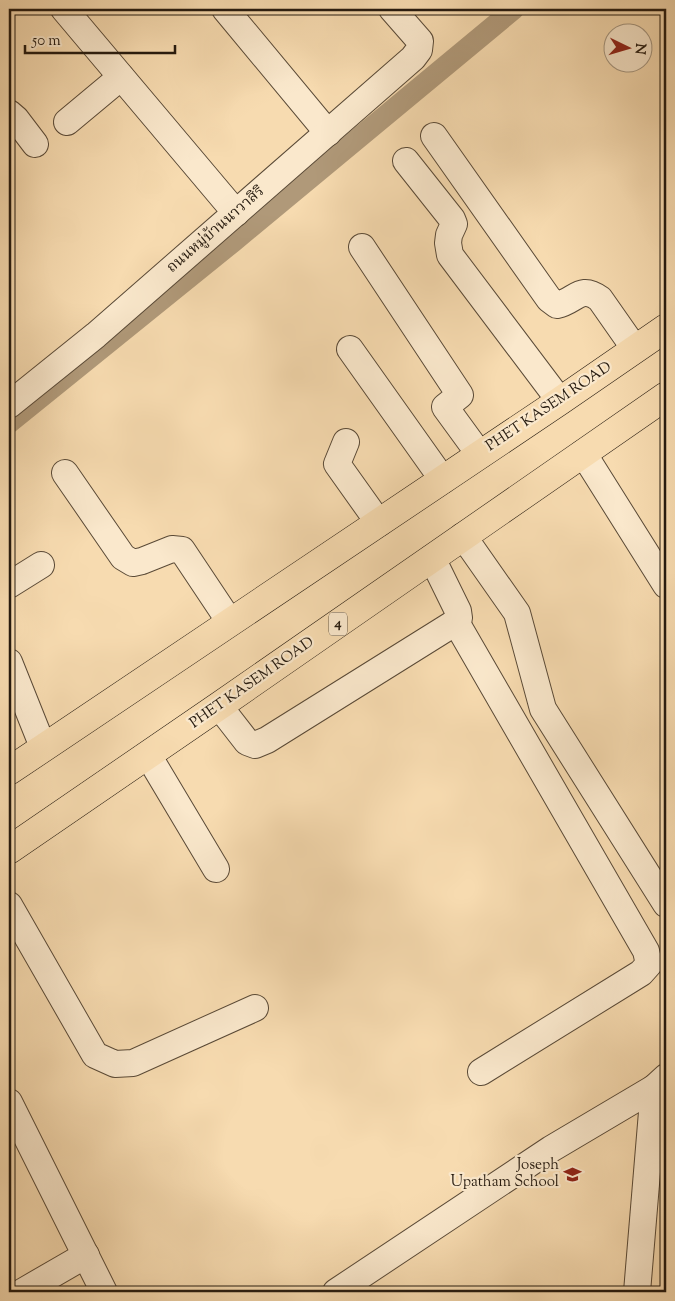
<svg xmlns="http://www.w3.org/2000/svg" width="675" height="1301" font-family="'Sorts Mill Goudy','Noto Serif Thai',serif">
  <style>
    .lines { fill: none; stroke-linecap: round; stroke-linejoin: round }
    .canal { stroke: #b09979; stroke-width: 21 }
    .minor-casing { stroke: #5a4a37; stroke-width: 28 }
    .major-casing { stroke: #251a0f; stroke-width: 29 }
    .minor { stroke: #fae8cc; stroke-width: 26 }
    .major { stroke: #f7dbb0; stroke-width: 28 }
    .labels { text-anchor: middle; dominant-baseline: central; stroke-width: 4.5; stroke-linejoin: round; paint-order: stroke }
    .shield { fill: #fae8cc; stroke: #655848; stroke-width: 1 }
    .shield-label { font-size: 14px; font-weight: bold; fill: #251a0f }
    .street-label { font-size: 15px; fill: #251a0f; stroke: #fae8cc }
    .poi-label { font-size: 15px; fill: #251a0f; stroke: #fae8cc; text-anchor: end }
  </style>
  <rect width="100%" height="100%" fill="#f7dbb0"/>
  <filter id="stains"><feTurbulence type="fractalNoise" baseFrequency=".004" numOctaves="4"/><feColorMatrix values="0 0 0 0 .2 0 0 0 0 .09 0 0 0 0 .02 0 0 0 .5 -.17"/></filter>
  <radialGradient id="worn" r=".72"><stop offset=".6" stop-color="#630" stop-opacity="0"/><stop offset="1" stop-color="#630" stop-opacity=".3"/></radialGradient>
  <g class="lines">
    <!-- canal -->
    <path class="canal" d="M9 423 233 242 514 9"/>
    <defs>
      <g id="minor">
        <path d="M64 9 236 213"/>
        <path d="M225 9 328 133"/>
        <path d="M9 113 16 119 35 144"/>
        <path d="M67 122 121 77"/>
        <path d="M434 136 549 299 557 305C576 301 580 284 600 299L635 349"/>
        <path d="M406 161 452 219 454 224 449 235 448 243 450 255 560 401"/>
        <path d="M362 247 460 395 445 407 480 455"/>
        <path d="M350 349 443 480"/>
        <path d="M9 405 96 335 413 58 419 50 420 41 392 9"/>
        <path d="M346 442 337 464 379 523"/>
        <path d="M583 453 666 585"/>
        <path d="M65 473 123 557 133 563 142 561 172 549 182 550 230 622"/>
        <path d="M463 536 517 613 543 709 666 904"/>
        <path d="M9 585 41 565"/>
        <path d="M456 622 646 951 649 964 641 973 481 1072"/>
        <path d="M9 662 43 747"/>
        <path d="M219 706 247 742 255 745 267 740 456 622 459 618 458 611 432 558"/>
        <path d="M148 755 216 869"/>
        <path d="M9 905 95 1055 115 1064 133 1063 255 1008"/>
        <path d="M9 1102 104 1292"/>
        <path d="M22 1292 86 1255"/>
        <path d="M336 1292 551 1149 654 1088 666 1077"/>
        <path d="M637 1292 654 1088"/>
      </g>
      <g id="major">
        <path d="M9 771 560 401 666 328"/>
        <path d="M9 850 219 706 666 396"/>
      </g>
    </defs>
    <!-- minor casing -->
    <use href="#minor" class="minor-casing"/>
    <!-- major casing -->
    <use href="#major" class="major-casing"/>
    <!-- minor -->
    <use href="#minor" class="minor"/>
    <!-- major -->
    <use href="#major" class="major"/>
  </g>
  <!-- icons -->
  <defs>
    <symbol id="school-bare" viewBox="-9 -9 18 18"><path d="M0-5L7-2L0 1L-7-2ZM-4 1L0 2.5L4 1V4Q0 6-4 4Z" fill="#8f2418" stroke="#fae8cc" stroke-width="2.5" paint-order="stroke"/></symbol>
  </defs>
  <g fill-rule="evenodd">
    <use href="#school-bare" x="560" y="1162" width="25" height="25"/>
  </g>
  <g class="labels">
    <!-- shield labels -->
    <rect class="shield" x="329" y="612.5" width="18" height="23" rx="4"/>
    <g class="shield-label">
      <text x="338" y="624">4</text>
    </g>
    <!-- street labels -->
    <g class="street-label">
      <text transform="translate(216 230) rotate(-41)">ถนนหมู่บ้านนาวาสิริ</text>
      <text transform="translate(549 407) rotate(-34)">PHET KASEM ROAD</text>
      <text transform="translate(252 683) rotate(-35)">PHET KASEM ROAD</text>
    </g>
    <!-- poi labels -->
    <g class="poi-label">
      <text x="559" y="1165">Joseph<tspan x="559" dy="17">Upatham School</tspan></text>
    </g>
  </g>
  <!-- margin -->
  <rect width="675" height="1301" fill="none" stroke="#f7dbb0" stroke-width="30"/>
  <rect x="10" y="10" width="655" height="1281" fill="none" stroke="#251a0f" stroke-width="2.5"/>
  <rect x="15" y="15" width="645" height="1271" fill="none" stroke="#251a0f"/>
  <!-- north arrow -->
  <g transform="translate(628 48) rotate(95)"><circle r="24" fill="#fae8cc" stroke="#a59680"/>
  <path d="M0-4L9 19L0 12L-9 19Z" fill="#8f2418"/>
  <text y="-8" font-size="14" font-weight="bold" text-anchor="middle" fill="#251a0f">N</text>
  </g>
  <!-- scale -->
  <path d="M25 45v8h150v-8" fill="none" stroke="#251a0f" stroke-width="2.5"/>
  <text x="32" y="45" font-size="15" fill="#251a0f" stroke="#fae8cc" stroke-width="4" paint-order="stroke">50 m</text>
  <rect width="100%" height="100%" filter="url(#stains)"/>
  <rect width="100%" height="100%" fill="url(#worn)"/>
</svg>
